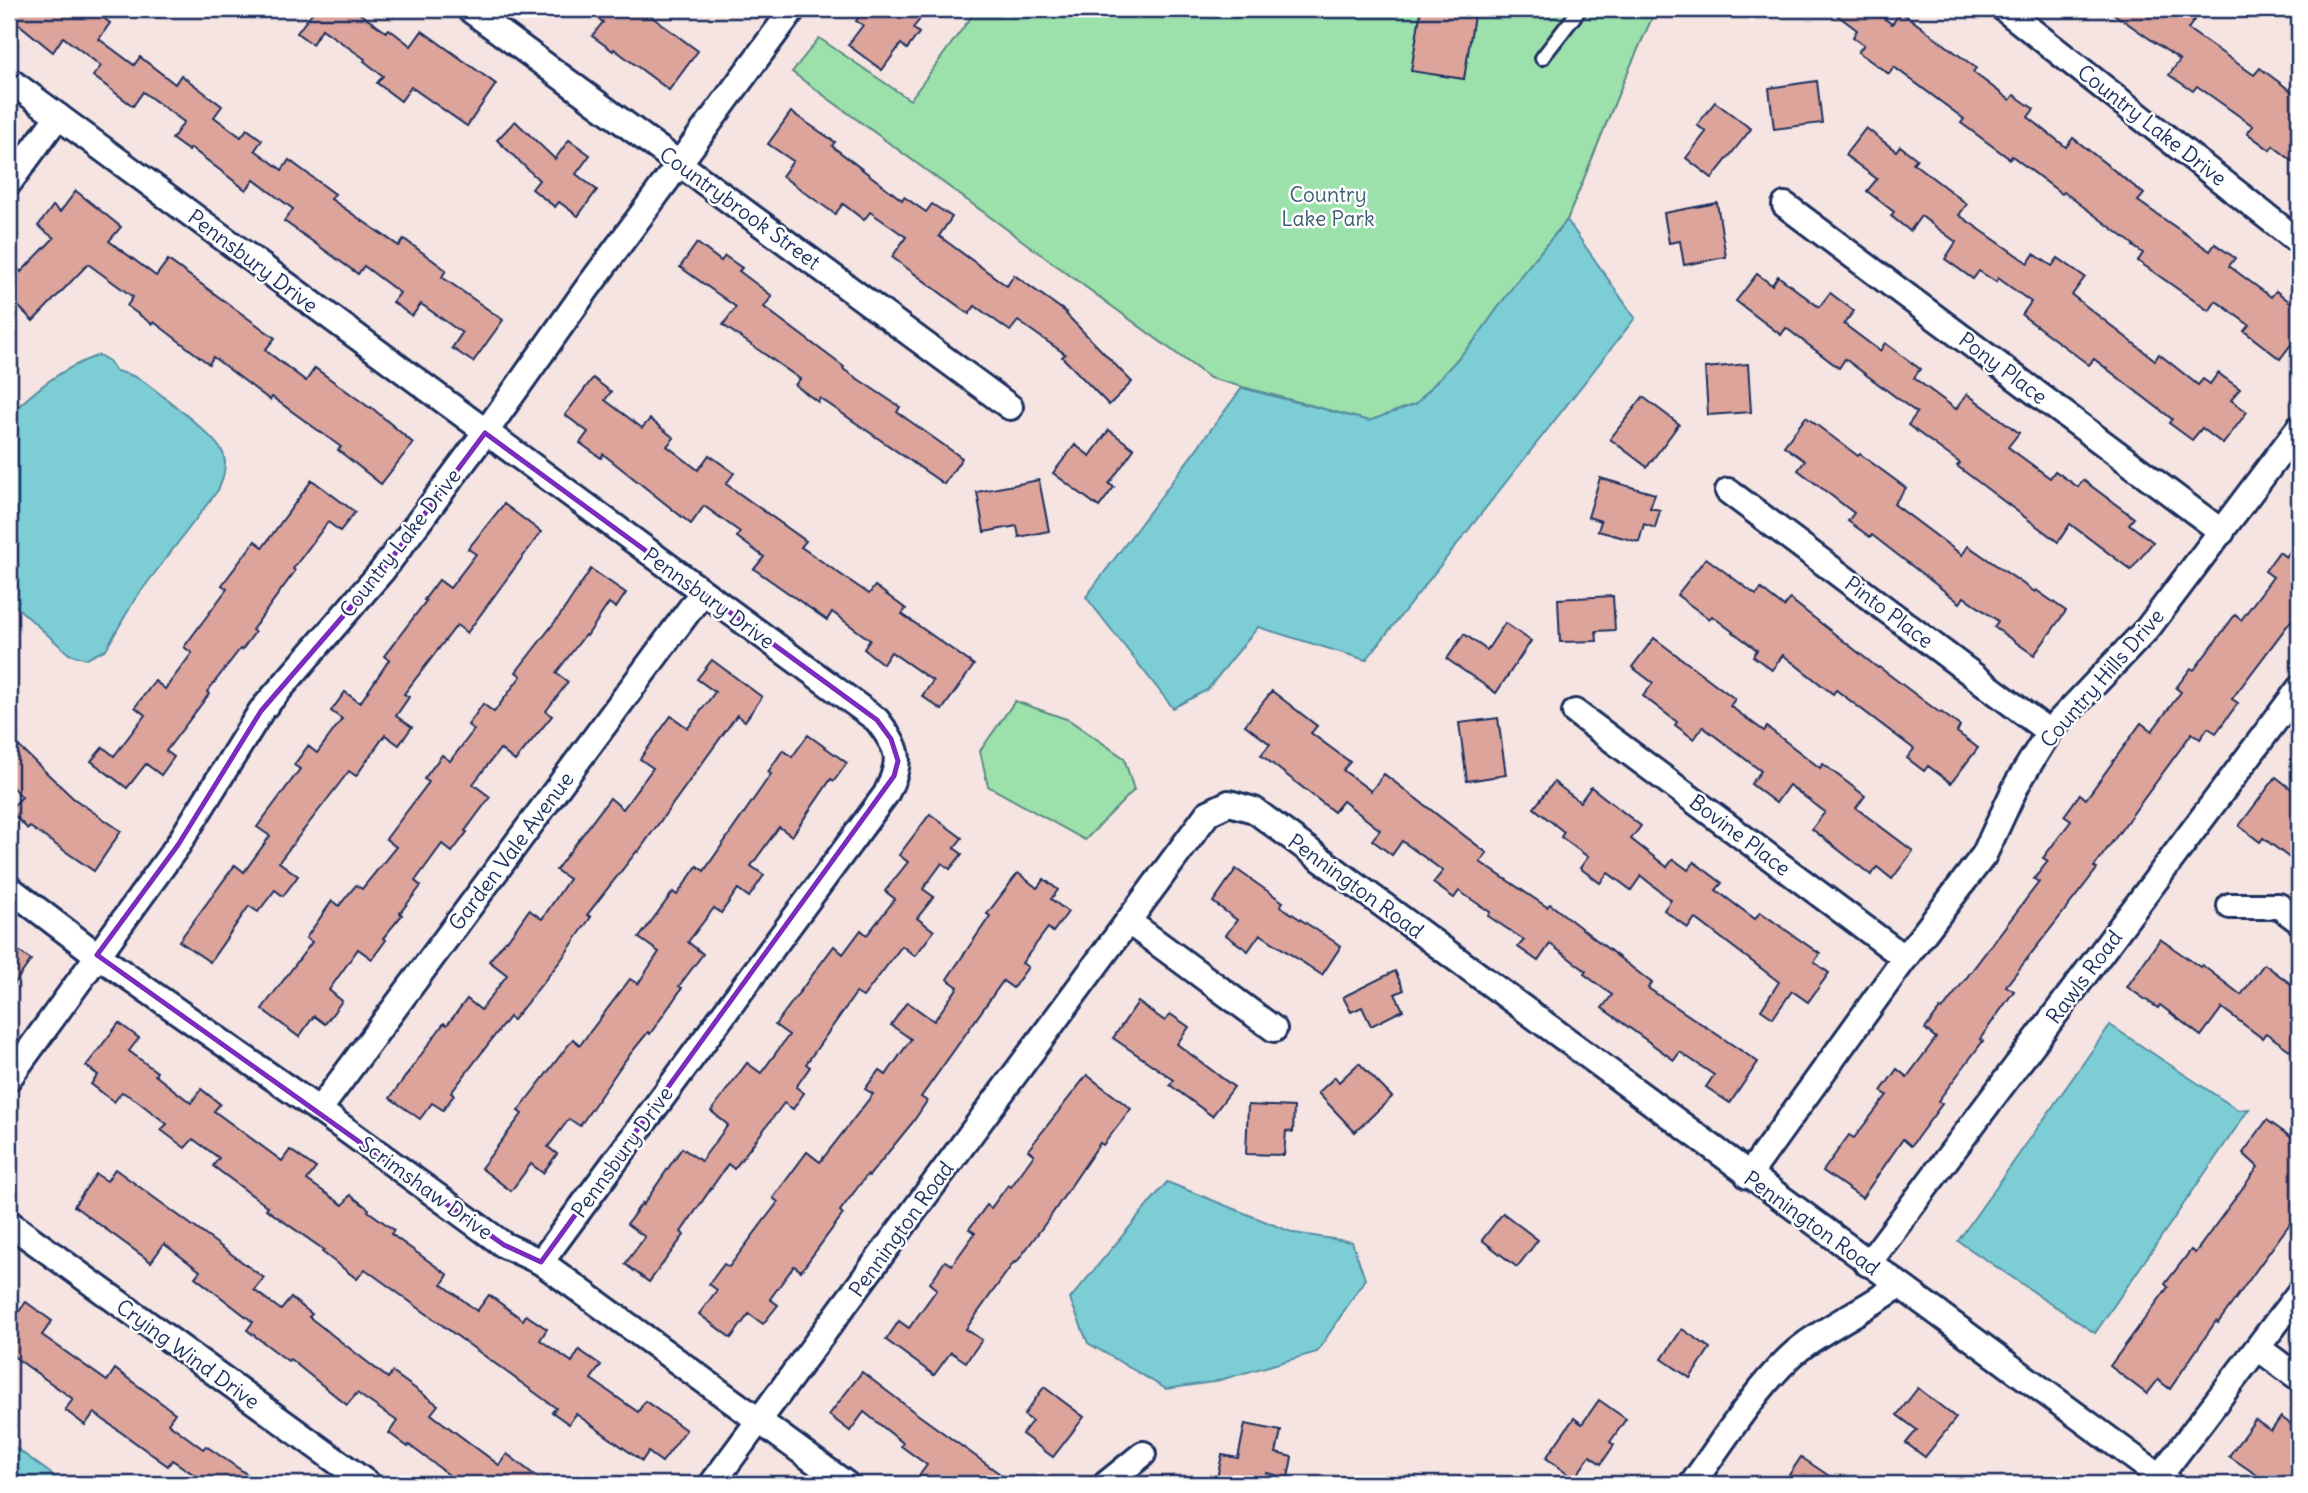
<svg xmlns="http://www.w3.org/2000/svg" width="2308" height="1493" font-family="Delius,sans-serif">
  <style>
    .green { fill: #9ce0ab; stroke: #5c8884; stroke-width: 2 }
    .water { fill: #7dced4; stroke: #568ea5; stroke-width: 2 }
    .building { fill: #dda49c; stroke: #1b2f5e; stroke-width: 2 }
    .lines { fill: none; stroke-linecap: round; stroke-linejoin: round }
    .lane-casing { stroke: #1b2f5e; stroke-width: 18 }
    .street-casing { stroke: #1b2f5e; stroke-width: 30 }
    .lane { stroke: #fff; stroke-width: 12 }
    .street { stroke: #fff; stroke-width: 24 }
    .marked { fill: none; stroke: #7b2cbf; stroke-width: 5; stroke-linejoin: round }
    .labels { text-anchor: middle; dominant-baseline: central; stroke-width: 5; stroke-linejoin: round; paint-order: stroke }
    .street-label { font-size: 21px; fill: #1b2f5e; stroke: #fff }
    .park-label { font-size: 21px; fill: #3b5b71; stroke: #fff }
  </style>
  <rect width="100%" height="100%" fill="#f5e4e1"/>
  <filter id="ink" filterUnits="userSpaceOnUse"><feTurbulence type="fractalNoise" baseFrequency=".0143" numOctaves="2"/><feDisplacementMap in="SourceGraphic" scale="14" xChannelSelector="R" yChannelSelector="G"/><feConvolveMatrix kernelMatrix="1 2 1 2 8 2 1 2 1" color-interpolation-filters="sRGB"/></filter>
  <g filter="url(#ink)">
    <!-- green -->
    <g class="green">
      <path d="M977 9H1656L1622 85 1567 220 1522 274 1475 340 1416 404 1369 421 1210 378 792 72 819 38 910 100Z"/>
      <path d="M1015 701 1069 720 1124 758 1134 790 1085 840 988 786 980 751Z"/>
    </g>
    <!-- water -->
    <g class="water">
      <path d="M1567 220 1635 318 1366 660 1258 627 1207 690 1173 708 1086 597 1242 388 1369 421 1416 404 1475 340 1522 274Z"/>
      <path d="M99 355 109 361 116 371C127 374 137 376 146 383 162 395 216 437 223 453 228 465 223 479 218 490L135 599 106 649 87 659 69 654 9 600V415C38 388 60 369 99 355Z"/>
      <path d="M2110 1025 2238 1110 2249 1109 2095 1333 1958 1241Z"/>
      <path d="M1167 1182 1294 1233 1352 1242 1365 1279 1317 1352 1213 1382 1166 1389 1088 1343 1070 1299Z"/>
      <path d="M9 1443 65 1484H9Z"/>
    </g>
    <!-- building -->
    <g class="building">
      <path d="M9 9H92L110 23 99 39 134 65 140 57 175 84 181 75 222 106 214 117 241 137 247 129 262 140 255 150 282 170 289 160 335 194 331 199 399 246 404 239 446 270 442 277 503 320 473 362 452 348 462 333 421 304 412 316 393 302 400 293 364 266 358 274 284 221 293 209 254 180 246 190 191 148 189 151 172 139 184 122 143 92 133 106 93 76 101 66 63 37 53 52 9 16Z"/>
      <path d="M315 9H353L386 32 389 29 411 46 422 31 496 84 467 126 411 87 401 101 377 83 383 76 364 61 365 59 322 29 312 44 297 33Z"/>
      <path d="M584 9H641L698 51 669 90 614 49 613 51 592 36 603 22Z"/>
      <path d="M865 9H928L913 28 919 33 907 49 901 44 882 70 848 45 863 25 856 21Z"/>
      <path d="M1421 9H1475L1464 79 1411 71Z"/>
      <path d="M1829 9H1871L1892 24 1901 12 1976 68 1973 72 2010 100 2014 95 2034 109 2028 117 2066 147 2073 138 2144 194 2138 201 2210 251 2215 244 2235 258 2229 266 2271 297 2276 291 2299 309V334L2280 359 2244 331 2249 325 2216 301 2209 311 2138 261 2143 253 2133 246 2134 245 2064 192 2062 194 2012 156 2010 159 1961 123 1964 119 1894 67 1889 74 1858 52 1864 45 1853 37 1857 30Z"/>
      <path d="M2107 9H2181L2195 19 2188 29 2254 75 2260 68 2299 97V166L2273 146 2270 150 2247 133 2253 126 2221 103 2197 86 2193 91 2169 75 2180 60Z"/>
      <path d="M1817 81 1822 123 1774 129 1769 88Z"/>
      <path d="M1715 102 1751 129 1712 178 1686 158 1706 132 1697 125Z"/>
      <path d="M791 112 835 142 832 146 902 200 904 197 926 212 932 204 952 217 939 236 1007 286 1014 275 1067 313 1066 314 1132 382 1109 405 1062 357 1065 354 1018 321 1010 331 975 306 969 314 892 257 906 237 870 212 864 220 843 204 835 214 782 176 793 161 768 144Z"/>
      <path d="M515 121 555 159 569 140 590 155 576 174 597 190 578 216 559 202 555 207 532 189 539 180 497 140Z"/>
      <path d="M1866 128 1896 151 1900 146 1917 159 1913 163 1967 204 1959 215 2028 263 2034 254 2052 266 2058 258 2085 277 2072 295 2155 360 2159 354 2198 385 2203 379 2210 384 2218 373 2240 389 2231 400 2247 412 2223 444 2202 428 2192 440 2169 423 2172 419 2094 359 2089 365 2022 315 2031 302 1998 278 1996 282 1979 271 1973 279 1945 259 1956 242 1921 216 1910 231 1891 216 1894 212 1867 191 1877 179 1845 155Z"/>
      <path d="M76 191 121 227 109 241 156 276 168 260 275 338 265 350 306 381 315 368 370 408 371 407 413 443 381 484 338 450 341 447 272 397 270 400 213 357 209 364 154 322 152 324 127 306 133 297 88 264 33 321 9 297V260L21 272 54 238 38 226 53 206 60 212Z"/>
      <path d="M1717 203 1726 257 1684 265 1680 241 1669 243 1664 213Z"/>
      <path d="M697 243 721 261 725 256 742 268 739 271 772 296 764 307 844 367 843 369 900 407 897 412 962 458 944 484 820 398 818 402 795 385 800 379 723 325 736 307 680 267Z"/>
      <path d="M1757 274 1772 285 1778 276 1819 307 1830 293 1854 311 1844 324 1880 351 1885 343 1920 369 1914 378 1956 409 1967 394 2019 433 2008 447 2050 478 2055 471 2078 487 2083 480 2134 518 2129 524 2153 542 2131 570 2070 524 2058 542 1957 466 1960 463 1908 425 1917 413 1845 359 1839 368 1786 328 1781 335 1736 301Z"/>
      <path d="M1748 364 1751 412 1708 415 1705 368Z"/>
      <path d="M593 378 611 392 605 400 642 428 650 419 674 438 667 446 698 470 709 455 734 473 726 484 806 541 801 547 869 594 875 586 906 609 902 614 974 665 942 710 922 696 933 681 891 652 883 664 864 649 870 640 832 612 827 620 754 569 764 557 737 537 740 532 704 506 691 524 603 454 601 458 580 443 588 432 565 415Z"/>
      <path d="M1643 397 1679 424 1647 467 1610 439Z"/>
      <path d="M1806 417 1858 456 1860 454 1906 488 1894 504 1962 555 1968 546 2035 592 2036 590 2066 611 2034 655 1994 627 1998 621 1964 597 1960 603 1872 535 1870 537 1848 521 1854 513 1798 470 1805 461 1784 446Z"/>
      <path d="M1109 430 1134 449 1109 484 1114 487 1099 507 1053 473 1075 445 1090 456Z"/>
      <path d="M1600 478 1655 494 1650 508 1660 510 1655 528 1644 524 1639 542 1598 531 1601 521 1588 517Z"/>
      <path d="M312 480 355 512 340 531 328 522 293 569 295 571 252 630 255 632 242 650 240 649 207 692 209 694 166 751 174 757 161 775 146 764 127 788 91 761 103 747 114 756 145 715 135 707 155 681 165 689 192 653 184 647 227 589 222 585 255 541 263 547Z"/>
      <path d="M1039 480 1049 531 1019 537 1017 526 984 532 977 492Z"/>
      <path d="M504 504 541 532 467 633 457 625 404 694 409 697 396 716 412 727 399 745 385 735 356 776 349 771 279 862 298 876 283 896 275 890 258 912 249 906 210 962 179 941 235 865 244 872 270 836 257 827 300 769 294 765 308 746 317 753 342 719 331 711 345 692 360 703 389 660 384 656 426 601 424 600 439 580 450 588 476 554 468 549Z"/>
      <path d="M2299 538V610L2232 699 2238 703 2216 733 2208 728 2200 739 2192 733 2094 867 2097 869 2006 986 2014 991 1980 1039 1983 1041 1938 1101 1942 1104 1911 1146 1903 1139 1862 1198 1823 1171 1849 1135 1854 1138 1887 1095 1881 1091 1897 1069 1907 1077 1936 1038 1925 1029 1940 1009 1942 1010 2039 882 2034 879 2048 861 2043 858 2071 821 2064 816 2080 794 2086 799 2141 723 2152 731 2181 692 2176 688 2191 668 2194 670 2235 615 2241 620 2273 577 2265 571 2279 552 2286 557Z"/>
      <path d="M1706 558 1756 595 1761 589 1784 607 1790 599 1878 668 1879 667 1940 713 1941 712 1960 726 1957 732 1978 748 1951 783 1928 766 1924 771 1907 758 1914 749 1836 690 1833 694 1783 655 1772 670 1753 656 1757 650 1712 616 1709 619 1677 595Z"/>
      <path d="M591 569 626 593 616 608 609 603 587 636 585 635 556 673 568 682 546 711 552 716 515 761 500 749 473 784 490 797 465 831 467 832 452 852 442 844 415 881 421 886 400 913 402 915 383 938 386 940 372 959 358 949 329 990 342 1001 325 1024 314 1016 299 1037 262 1009 312 942 306 938 332 901 339 906 356 885 362 889 396 847 386 839 429 782 424 779 442 755 450 761 474 730 468 725 483 704 494 712 521 676 516 672 561 614Z"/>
      <path d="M1613 596 1615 630 1596 631 1597 641 1560 642 1558 599Z"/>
      <path d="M1505 623 1531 641 1496 693 1447 659 1464 634 1487 650Z"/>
      <path d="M1654 638 1735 699 1730 706 1764 731 1767 727 1820 768 1823 764 1865 796 1856 808 1913 851 1892 879 1877 867 1871 875 1812 829 1825 812 1789 785 1776 803 1751 784 1761 771 1703 727 1694 739 1675 725 1677 722 1643 696 1653 683 1632 667Z"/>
      <path d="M712 660 762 697 745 721 737 715 638 852 637 851 587 915 591 917 561 960 513 1020 509 1017 451 1093 454 1095 443 1110 432 1103 420 1119 390 1098 444 1023 447 1025 467 999 481 1010 507 975 489 961 506 940 507 941 529 910 542 919 569 879 556 870 610 798 623 809 653 768 640 759 671 716 688 728 715 692 697 679Z"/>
      <path d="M1272 691 1317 726 1311 733 1350 762 1343 770 1371 791 1384 774 1487 853 1480 862 1547 907 1550 904 1652 983 1648 988 1758 1062 1730 1103 1706 1087 1714 1075 1680 1052 1674 1060 1602 1008 1612 995 1584 974 1586 971 1550 944 1538 961 1518 947 1524 940 1488 916 1490 912 1459 891 1454 898 1433 883 1443 871 1402 841 1392 855 1372 840 1380 830 1343 801 1334 812 1261 755 1270 744 1245 725Z"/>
      <path d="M1498 718 1506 775 1467 781 1459 723Z"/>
      <path d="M808 735 847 763 834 781 831 779 792 836 779 827 751 866 764 875 749 897 738 889 721 913 714 908 688 942 703 954 679 986 682 988 650 1034 648 1032 623 1063 580 1126 569 1119 548 1147 557 1154 543 1173 531 1164 511 1191 481 1168 522 1114 518 1111 573 1039 580 1045 630 979 638 984 659 952 639 938 673 892 677 895 697 866 704 871 771 774 768 772 783 750 792 757Z"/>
      <path d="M9 737 73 798 121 831 94 871 30 827 28 829 9 810 22 797 9 784Z"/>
      <path d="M2276 777 2299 795V865L2263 838 2260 842 2239 826Z"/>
      <path d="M1554 782 1580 802 1591 787 1641 826 1631 839 1667 867 1673 859 1688 870 1694 862 1722 883 1716 890 1755 919 1760 912 1820 954 1814 962 1829 973 1808 1002 1792 991 1773 1018 1761 1010 1779 982 1695 918 1688 928 1664 910 1671 900 1641 876 1631 890 1608 873 1600 883 1580 868 1588 857 1561 837 1564 832 1534 808Z"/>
      <path d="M930 814 962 838 954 848 962 854 950 869 942 863 923 889 934 897 917 918 934 931 915 956 902 946 863 997 856 993 806 1064 810 1067 796 1087 804 1093 793 1109 784 1103 734 1169 728 1164 681 1232 684 1235 649 1282 625 1264 645 1237 627 1224 642 1203 643 1205 682 1148 701 1161 728 1125 711 1111 747 1063 761 1073 789 1035 775 1025 834 946 843 954 861 930 867 935 895 899 885 891 908 862 899 855Z"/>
      <path d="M1236 869 1283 902 1280 906 1341 946 1322 975 1260 934 1248 951 1226 935 1237 920 1213 902Z"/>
      <path d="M1018 873 1037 888 1044 879 1058 890 1051 899 1068 912 1053 932 1048 928 1022 963 1028 967 1013 988 1003 981 921 1097 927 1101 913 1122 869 1176 867 1175 840 1211 843 1214 801 1271 794 1266 770 1299 778 1305 763 1324 749 1314 731 1338 699 1314 717 1290 709 1284 724 1264 729 1267 778 1202 773 1198 807 1152 820 1162 873 1094 865 1089 879 1070 886 1075 911 1039 891 1025 907 1002 934 1021 958 987 947 979 990 916 987 914Z"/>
      <path d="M2160 939 2200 967 2202 965 2241 995 2264 964 2299 990V1057L2266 1033 2262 1038 2222 1008 2201 1036 2160 1005 2158 1008 2127 987Z"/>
      <path d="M9 944 31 960 9 991Z"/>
      <path d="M1395 971 1404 990 1395 994 1403 1010 1371 1026 1362 1007 1351 1012 1343 997Z"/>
      <path d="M1138 1002 1165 1021 1170 1014 1189 1027 1177 1044 1234 1087 1212 1116 1170 1085 1174 1080 1113 1038Z"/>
      <path d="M119 1023 139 1038 129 1051 157 1072 155 1075 191 1103 201 1089 220 1104 214 1111 282 1161 290 1150 316 1168 307 1180 343 1205 350 1195 369 1209 368 1211 394 1230 391 1234 448 1275 442 1284 477 1311 489 1295 523 1320 526 1315 547 1329 540 1340 572 1362 579 1350 601 1365 591 1379 638 1412 645 1401 686 1430 662 1462 648 1452 642 1461 576 1414 569 1424 552 1412 556 1408 365 1269 357 1279 322 1252 324 1250 266 1209 268 1207 213 1166 219 1158 193 1139 185 1148 161 1130 167 1124 136 1100 122 1092 114 1102 91 1084 98 1075 86 1066Z"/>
      <path d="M1359 1063 1392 1097 1355 1132 1318 1093 1335 1077 1339 1082Z"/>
      <path d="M1087 1075 1131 1109 1103 1145 1100 1143 1050 1217 1016 1263 1014 1262 966 1329 982 1340 966 1362 951 1352 934 1375 886 1340 899 1321 909 1328 937 1289 930 1283 945 1261 952 1265 975 1233 969 1229 987 1205 991 1208 1008 1185 1011 1187 1034 1155 1028 1150Z"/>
      <path d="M1248 1105 1294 1107 1293 1132 1286 1131 1284 1155 1246 1154Z"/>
      <path d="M2267 1120 2299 1143V1211L2218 1323 2216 1321 2170 1389 2158 1380 2147 1394 2110 1366 2168 1287 2165 1284 2191 1250 2195 1253 2258 1167 2243 1153Z"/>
      <path d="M115 1169 264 1278 254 1290 281 1310 291 1298 312 1314 309 1317 388 1378 392 1372 438 1405 431 1414 499 1465 507 1454 546 1484H461L409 1445 408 1447 389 1433 397 1421 357 1393 347 1405 290 1359 288 1361 247 1330 253 1322 195 1277 200 1271 164 1244 151 1262 74 1206 96 1174 107 1181Z"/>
      <path d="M1503 1213 1538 1240 1517 1267 1482 1240Z"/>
      <path d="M26 1302 52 1321 42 1335 107 1381 115 1369 175 1413 168 1423 203 1449 206 1446 261 1484H208L172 1460 168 1466 94 1413 85 1425 65 1410 73 1399 9 1353V1325Z"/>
      <path d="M1682 1329 1710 1348 1690 1378 1662 1359Z"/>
      <path d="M862 1372 913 1411 1014 1484H913L927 1465 901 1446 903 1443 864 1412 850 1431 829 1415Z"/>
      <path d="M1044 1387 1084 1417 1053 1457 1022 1434 1032 1421 1024 1415Z"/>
      <path d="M1918 1388 1956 1418 1925 1457 1906 1443 1917 1430 1897 1415Z"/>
      <path d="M1599 1400 1626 1419 1610 1442 1614 1445 1601 1464 1590 1456 1574 1479 1546 1458 1574 1418 1582 1424Z"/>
      <path d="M2281 1417 2299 1430V1484H2270L2229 1456 2255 1420 2271 1431Z"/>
      <path d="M1245 1424 1281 1431 1276 1453 1292 1457 1288 1478 1267 1473 1265 1484H1246L1217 1478 1222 1455 1238 1458Z"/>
      <path d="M1801 1457 1841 1484H1783Z"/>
    </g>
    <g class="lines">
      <defs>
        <path id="lane" d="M1542 58 1580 9"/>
        <g id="street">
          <path d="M469 9 1010 407"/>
          <path d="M2004 9 2299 242"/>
          <path d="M9 80 877 720C900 750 903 759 886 794L541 1262"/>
          <path d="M9 183 58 116"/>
          <path d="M1785 205 2222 532"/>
          <path d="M1728 491 2049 732"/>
          <path d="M1575 712 1905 958"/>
          <path d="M9 888 97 955 319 1110 504 1245 541 1262 846 1484"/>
          <path d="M2230 906H2279L2299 921"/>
          <path d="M1129 922 1274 1029"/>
          <path d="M9 1078 178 845 261 711 382 571 485 433 586 290 793 9"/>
          <path d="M319 1110 702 593"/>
          <path d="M1748 1176 1905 958 1984 855 2017 784 2049 732 2148 628 2299 428"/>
          <path d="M9 1223 368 1484"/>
          <path d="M1868 1264 2299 689"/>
          <path d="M2258 1348 2299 1378"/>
          <path d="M2159 1477 2299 1293"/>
          <path d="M712 1484 1208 813 1229 803 1254 810 2170 1484"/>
          <path d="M1106 1484 1143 1454"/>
          <path d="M1692 1484C1723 1442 1762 1377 1803 1346 1833 1324 1867 1308 1898 1286"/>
        </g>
      </defs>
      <!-- lane casing -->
      <use href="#lane" class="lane-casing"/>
      <!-- street casing -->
      <use href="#street" class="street-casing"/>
      <!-- lane -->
      <use href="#lane" class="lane"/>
      <!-- street -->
      <use href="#street" class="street"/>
    </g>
  </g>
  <!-- marked area -->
  <path class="marked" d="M485 433 877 720 891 739 898 761 894 776 541 1262 504 1245 97 955 178 845 261 711 382 571Z"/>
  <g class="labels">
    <!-- street labels -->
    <g class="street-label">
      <text transform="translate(2152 125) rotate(38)">Country Lake Drive</text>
      <text transform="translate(740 208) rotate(36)">Countrybrook Street</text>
      <text transform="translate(253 261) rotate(37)">Pennsbury Drive</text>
      <text transform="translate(2003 368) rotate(37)">Pony Place</text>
      <text transform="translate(400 543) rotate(-52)">Country Lake Drive</text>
      <text transform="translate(709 598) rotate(36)">Pennsbury Drive</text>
      <text transform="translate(1889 612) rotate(37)">Pinto Place</text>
      <text transform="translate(2102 678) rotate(-49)">Country Hills Drive</text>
      <text transform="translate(1740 835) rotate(37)">Bovine Place</text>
      <text transform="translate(511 851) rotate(-53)">Garden Vale Avenue</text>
      <text transform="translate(1356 886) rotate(36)">Pennington Road</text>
      <text transform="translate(2084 977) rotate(-53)">Rawls Road</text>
      <text transform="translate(622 1152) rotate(-54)">Pennsbury Drive</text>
      <text transform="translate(426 1188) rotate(36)">Scrimshaw Drive</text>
      <text transform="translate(1812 1223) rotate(36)">Pennington Road</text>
      <text transform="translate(901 1229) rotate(-54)">Pennington Road</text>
      <text transform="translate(188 1354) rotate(36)">Crying Wind Drive</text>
    </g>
    <!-- park labels -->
    <g class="park-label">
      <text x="1328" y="194">Country<tspan x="1328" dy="24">Lake Park</tspan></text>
    </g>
  </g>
  <!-- margin -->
  <rect width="2308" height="1493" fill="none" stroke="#fff" stroke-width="35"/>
  <rect x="18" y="18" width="2273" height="1458" fill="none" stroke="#1b2f5e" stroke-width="2.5" filter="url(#ink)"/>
</svg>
